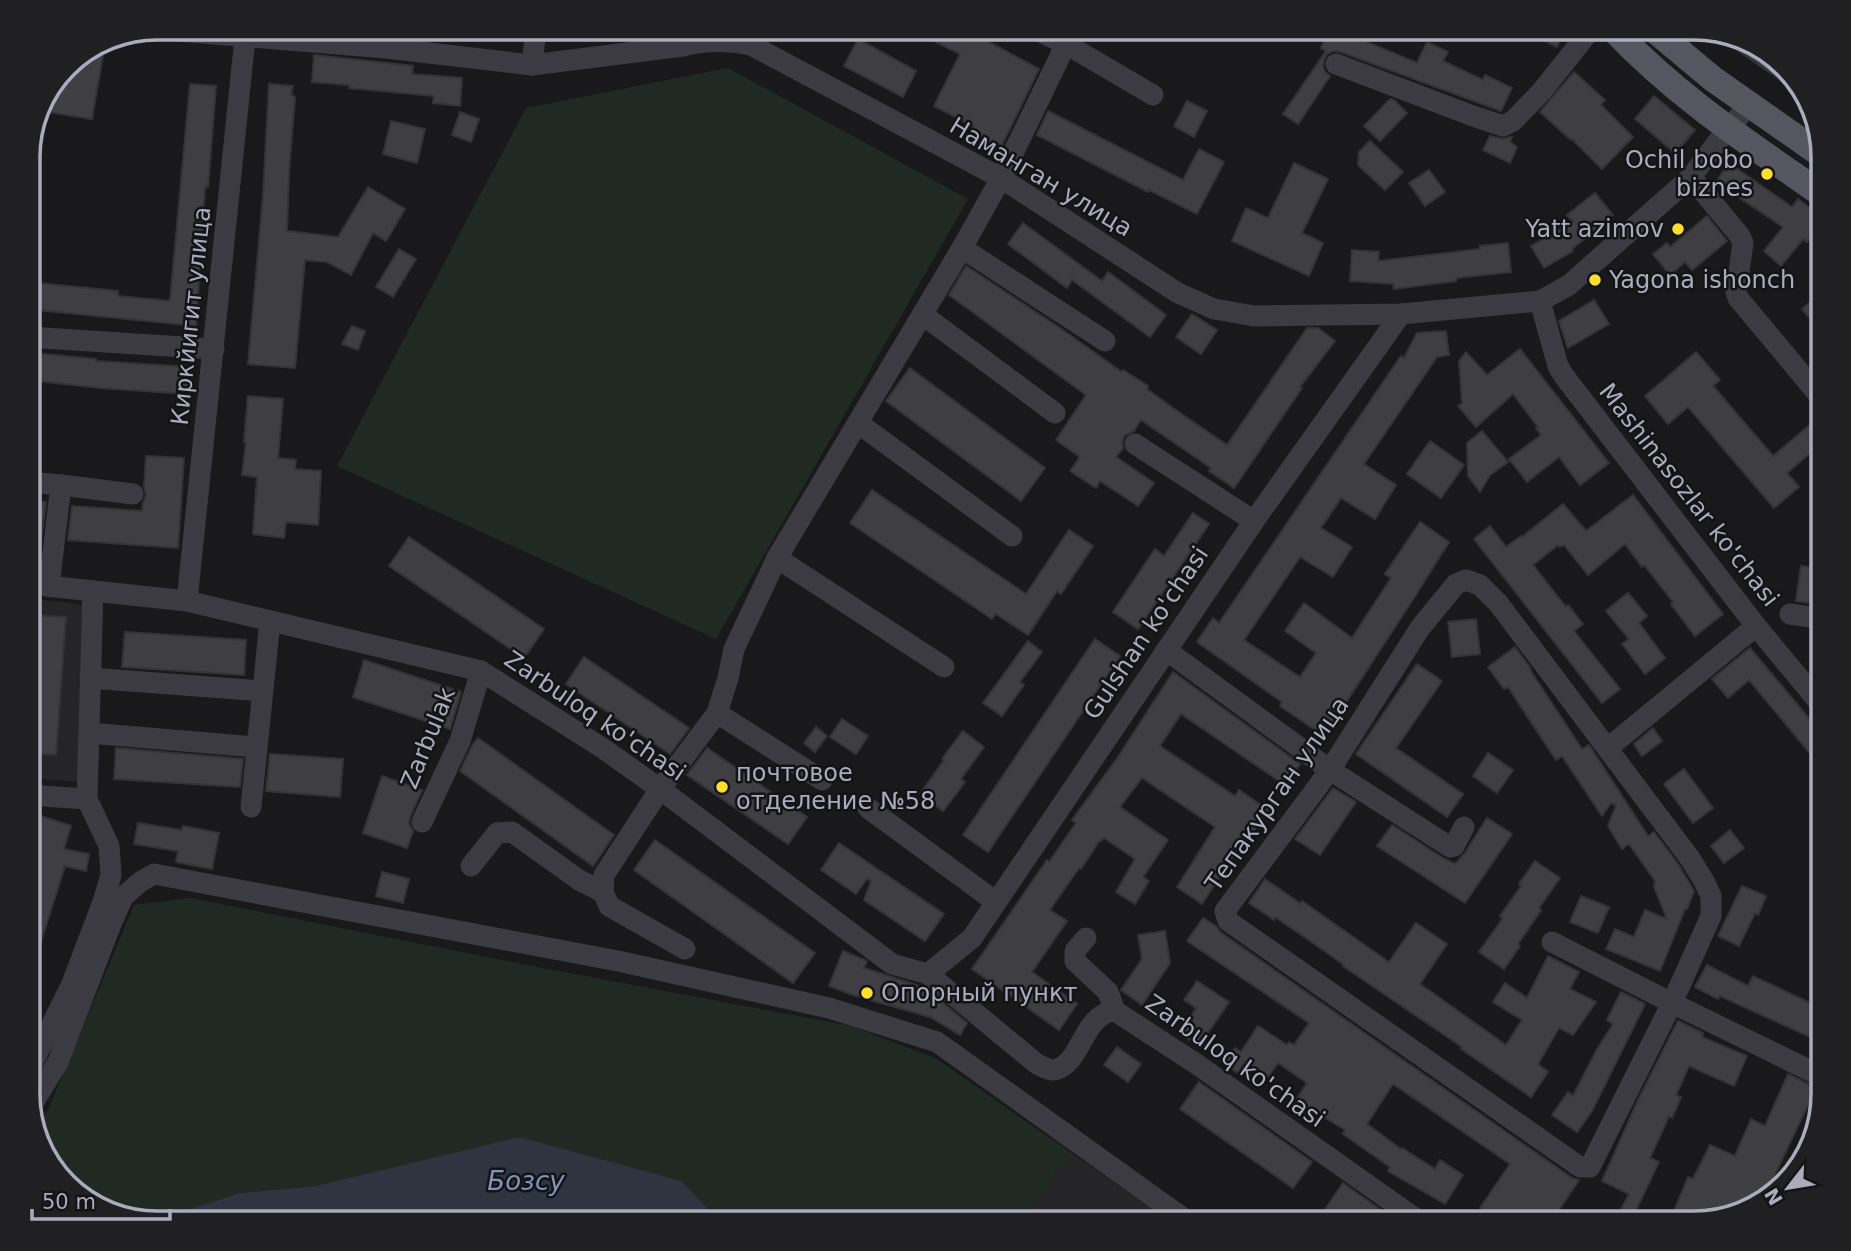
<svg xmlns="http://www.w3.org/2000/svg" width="1851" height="1251" font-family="'DejaVu Sans',sans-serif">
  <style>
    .built { fill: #252528 }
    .green { fill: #202a23 }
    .water { fill: #2e3440 }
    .building { fill: #3e3e43; stroke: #343337; stroke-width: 2 }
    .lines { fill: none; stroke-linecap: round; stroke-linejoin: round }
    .minor { stroke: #3c3b42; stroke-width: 21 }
    .major { stroke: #555660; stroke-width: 26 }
    .poi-dot { fill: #fcde30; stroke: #141416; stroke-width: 2.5 }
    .labels { text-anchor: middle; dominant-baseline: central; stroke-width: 5; stroke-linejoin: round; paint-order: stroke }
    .poi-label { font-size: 24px; fill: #aaacbb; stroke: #141416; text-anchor: start }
    .street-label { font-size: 24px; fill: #aaacbb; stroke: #141416 }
    .water-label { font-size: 26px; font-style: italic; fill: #8093b8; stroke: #141416 }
    .rim { fill: none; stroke: #aaacbb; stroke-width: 3.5 }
  </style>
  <rect width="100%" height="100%" fill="#19191b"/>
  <!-- built -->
  <g class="built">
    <path d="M28 598 86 605 83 782 28 778Z"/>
    <path d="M1070 1152 1174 1223H1022Z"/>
  </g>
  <!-- green -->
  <g class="green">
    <path d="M728 68 968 199 716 639 337 466 526 108Z"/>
    <path d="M190 898 527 965 851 1026 937 1059 1070 1152 1022 1223H722L680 1181 317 1186 240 1193 173 1215 162 1223H157L85 1201 45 1158 35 1125 48 1110 134 905Z"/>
  </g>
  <!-- water -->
  <path class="water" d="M519 1137 681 1181 722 1223 463 1221 452 1223H162L172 1215 240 1193 317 1186Z"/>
  <!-- building -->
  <g class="building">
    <path d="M935 28H963L1039 69 1000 149 970 134 973 126 934 106 960 54 930 39Z"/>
    <path d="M1329 28 1360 39 1417 63 1427 42 1448 52 1443 61 1483 80 1485 75 1512 88 1501 111 1341 52 1333 51 1327 54 1324 60 1323 67 1325 72 1330 76 1298 124 1283 114 1326 51 1321 48Z"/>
    <path d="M1518 28H1566L1557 47Z"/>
    <path d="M1725 38 1766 50 1795 84 1792 88 1723 40Z"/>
    <path d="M858 39 916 71 903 97 844 66Z"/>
    <path d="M94 47 104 49 92 119 48 112 50 102 66 66Z"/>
    <path d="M314 55 413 66 412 74 462 78 460 106 433 103 434 96 349 88V85L312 82Z"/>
    <path d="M1574 72 1605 100 1601 105 1633 137 1602 169 1572 139 1571 140 1540 112Z"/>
    <path d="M190 84 216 86 208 187H205L196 326 28 309V282L118 291V296L170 301Z"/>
    <path d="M269 84 293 86 291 95 295 97 289 171 287 231 338 237 368 187 405 209 386 241 373 233 351 275 327 262 305 260 295 368 248 364 263 196Z"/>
    <path d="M1654 96 1695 130 1675 153 1635 119Z"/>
    <path d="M1390 99 1394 100 1407 113 1380 141 1364 126Z"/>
    <path d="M1187 101 1207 111 1194 137 1174 126Z"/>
    <path d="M1048 111 1183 180 1199 149 1224 162 1197 214 1149 190 1148 192 1037 135Z"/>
    <path d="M460 112 479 119 471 142 452 135Z"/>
    <path d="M391 121 425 129 417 163 383 154Z"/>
    <path d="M1490 136 1503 139 1512 137 1510 142 1517 147 1510 163 1483 150Z"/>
    <path d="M1370 141 1403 172 1385 190 1358 165 1359 152Z"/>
    <path d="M1294 163 1328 179 1302 233 1323 243 1309 276 1232 241 1246 208 1268 218Z"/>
    <path d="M1729 163 1792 207 1798 199 1823 218 1807 242 1803 239 1781 266 1764 251 1783 227 1716 182Z"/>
    <path d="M1429 170 1445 192 1425 206 1409 183Z"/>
    <path d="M1595 193 1613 215 1572 249 1573 251 1544 268 1531 246 1573 222 1567 215Z"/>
    <path d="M1707 216 1727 241 1692 270 1685 262 1670 275 1653 254 1667 243 1670 247Z"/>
    <path d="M1023 223 1102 281 1108 272 1166 315 1150 337 1072 280 1067 288 1008 244Z"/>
    <path d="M1508 243 1511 272 1456 278V281L1394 289 1393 284 1350 281 1352 250 1379 252 1378 261 1480 249V246Z"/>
    <path d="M399 249 416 259 393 297 376 287Z"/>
    <path d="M966 266 1057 326 1122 372 1123 370 1148 386 1147 389 1173 408 1227 445 1307 328H1318L1335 341 1300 387 1302 388 1234 488 1209 471 1211 468 1141 420 1134 431 1124 436 1122 443 1123 448 1116 457 1154 483 1138 506 1100 481 1096 488 1070 471 1080 457 1056 440 1086 395 949 295Z"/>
    <path d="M1823 291V334L1802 309Z"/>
    <path d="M1594 300 1609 324 1568 348 1559 321Z"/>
    <path d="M1192 314 1217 330 1201 354 1176 337Z"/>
    <path d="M352 326 365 331 358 350 342 344Z"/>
    <path d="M1446 331 1449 355 1437 357 1364 464 1396 485 1375 519 1341 498 1321 528 1352 547 1333 577 1300 557 1244 640 1300 677 1316 653 1285 631 1304 603 1352 638 1391 578 1385 574 1420 522 1449 542 1414 598 1324 736 1280 706 1282 702 1197 642 1213 618 1219 623 1401 356 1404 358 1417 333Z"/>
    <path d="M1520 349 1609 463 1580 485 1559 457 1527 482 1509 459 1541 435 1536 428 1538 427 1513 394 1476 427 1458 406 1462 403 1459 361 1466 352 1487 375Z"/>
    <path d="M1696 352 1720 380 1713 386 1773 456 1823 414V442L1787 473 1799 487 1774 508 1688 407 1668 424 1645 396Z"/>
    <path d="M33 353 96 359V361L190 367 187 394 100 388 30 380Z"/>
    <path d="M910 368 1045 468 1021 501 886 401Z"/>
    <path d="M248 396 283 399 278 458 296 460 295 469 321 471 318 525 286 522 284 538 253 534 257 477 242 475 246 442H244Z"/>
    <path d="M1482 431 1508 462 1490 475 1480 492 1468 476 1467 443Z"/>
    <path d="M1430 441 1464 465 1441 498 1407 474Z"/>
    <path d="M146 456 184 458 178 548 68 540 72 506 142 511 143 503 146 495 144 487Z"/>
    <path d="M872 490 1026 594 1069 530 1093 546 1061 594 1057 591 1028 635 996 614 992 619 850 523Z"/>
    <path d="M1633 495 1723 614 1695 636 1671 604 1673 602 1644 565 1642 567 1625 544 1588 575 1564 545 1560 547 1558 545 1533 565 1566 607 1568 605 1583 624 1574 631 1620 689 1602 703 1474 539 1490 526 1506 547 1521 536 1522 537 1563 504 1586 531Z"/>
    <path d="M28 501 46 502 41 541 28 540Z"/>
    <path d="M1193 513 1209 524 1138 629 1113 612 1155 549 1164 556Z"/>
    <path d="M409 537 544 629 524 658 389 566Z"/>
    <path d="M1801 566 1823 569V605L1796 601Z"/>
    <path d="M1628 593 1647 616 1639 623 1665 658 1645 674 1622 644 1629 639 1606 611Z"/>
    <path d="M28 615 66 617 56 755 28 753Z"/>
    <path d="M1476 619 1480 654 1452 657 1448 622Z"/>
    <path d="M125 632 246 640 244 675 122 667Z"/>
    <path d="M1095 639 1120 656 988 852 963 835Z"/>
    <path d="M1028 641 1042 652 1020 682 1024 685 1002 716 983 703Z"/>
    <path d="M1515 647 1531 669 1530 670 1582 749 1589 745 1648 836 1654 832 1678 864 1694 891 1687 909H1685L1660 971 1606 949 1615 929 1634 937 1645 910 1667 919 1654 887 1655 881 1629 844 1622 849 1608 826 1616 805 1611 803 1602 816 1562 756 1556 760 1508 687 1504 689 1488 667Z"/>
    <path d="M1750 648 1823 735V769L1749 680 1728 698 1712 679Z"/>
    <path d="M584 657 689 728 670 754 566 684Z"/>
    <path d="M364 660 461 692 450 729 353 697Z"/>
    <path d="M1417 664 1442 681 1396 748 1463 794 1447 817 1356 754Z"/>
    <path d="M1173 672 1300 764 1285 785 1181 714 1160 746 1235 796 1239 790 1268 810 1248 840 1245 838 1202 904 1177 887 1215 827 1142 778 1120 807 1168 840 1143 877 1149 881 1135 904 1116 892 1135 859 1104 838 1101 841 1100 840 1081 869 1079 868 1050 910 1067 921 1032 972 1077 1004 1059 1030 972 969 1047 860 1049 862 1076 823 1072 820 1118 757Z"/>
    <path d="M842 719 868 736 856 754 830 737Z"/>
    <path d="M816 727 827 736 815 752 804 743Z"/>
    <path d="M1653 728 1662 741 1642 756 1634 744Z"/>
    <path d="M963 731 984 747 961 779 965 782 943 811 920 794 944 760 942 759Z"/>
    <path d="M478 738 614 835 593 866 460 771 472 746Z"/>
    <path d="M116 748 243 759 240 787 114 779Z"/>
    <path d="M707 748 807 817 788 844 687 775Z"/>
    <path d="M1488 753 1513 770 1497 793 1473 776Z"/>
    <path d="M270 754 343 759 340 797 266 791Z"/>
    <path d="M1684 769 1713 808 1693 823 1664 784Z"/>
    <path d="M382 776 422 790 410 817 409 824 413 831 407 848 363 833Z"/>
    <path d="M1333 788 1356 802 1320 855 1295 839Z"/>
    <path d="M32 813 71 826 64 849 89 854 86 871 65 866 32 970 28 969V827Z"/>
    <path d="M1487 818 1512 834 1465 903 1377 846 1392 825 1443 858 1455 864 1465 853Z"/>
    <path d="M138 823 182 830 183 826 219 833 212 869 176 862 178 851 134 844Z"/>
    <path d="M1730 830 1744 848 1724 863 1711 846Z"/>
    <path d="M655 840 815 953 793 983 634 870Z"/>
    <path d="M839 843 944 914 925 941 864 900 871 881 867 879 856 894 821 870Z"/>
    <path d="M1535 861 1560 878 1539 908 1541 910 1518 944 1520 946 1504 969 1479 952 1503 918 1500 916 1521 886 1519 884Z"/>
    <path d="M382 872 409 879 403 903 376 896Z"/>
    <path d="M1265 879 1301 904 1302 901 1389 962 1416 923 1447 944 1420 984 1506 1045 1522 1020 1493 1002 1505 983 1527 998 1548 956 1579 972 1570 989 1596 1002 1573 1035 1559 1028 1538 1064 1548 1072 1531 1097 1461 1049 1462 1047 1434 1028 1343 966 1344 965 1316 945 1275 917 1274 920 1249 903Z"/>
    <path d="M1742 886 1766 896 1758 915 1755 913 1739 946 1718 936Z"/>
    <path d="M1581 896 1609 907 1598 933 1570 922Z"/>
    <path d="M1203 918 1217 927 1220 932 1572 1178 1579 1180 1559 1210 1579 1223H1501L1480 1208 1510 1164 1393 1084 1367 1124 1401 1149 1402 1148 1435 1169 1440 1160 1463 1175 1445 1204 1388 1171 1390 1167 1343 1134 1345 1130 1309 1108 1304 1116 1291 1107 1307 1083 1278 1063 1268 1077 1245 1062 1238 1073 1224 1064 1235 1048 1241 1052 1258 1026 1287 1045 1289 1042 1294 1045 1309 1023 1187 941Z"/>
    <path d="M1165 931 1170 963 1142 1005 1121 990 1142 959 1138 935Z"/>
    <path d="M843 951 867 961 864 968 925 988 927 990 926 992 937 998 967 1023 960 1035 930 1017 853 995 829 986Z"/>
    <path d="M1707 965 1748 986 1753 976 1823 1009V1043L1720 996 1718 999 1695 987Z"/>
    <path d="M1197 981 1229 1002 1199 1046 1180 1034 1196 1008 1184 1000Z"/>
    <path d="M1621 992 1645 1004 1592 1111 1577 1132 1552 1115 1568 1092 1573 1096 1596 1051 1613 1024 1607 1020Z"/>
    <path d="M1678 1021 1703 1033 1702 1037 1747 1056 1734 1086 1689 1066 1676 1095 1681 1097 1672 1118 1669 1116 1650 1158 1659 1162 1630 1223H1614L1629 1194 1602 1181 1639 1098Z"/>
    <path d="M1117 1047 1141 1064 1128 1082 1104 1065Z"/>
    <path d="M1788 1074 1816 1088 1762 1202 1758 1206 1710 1219 1694 1212 1689 1223H1669L1688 1177 1693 1179 1710 1145 1735 1156 1751 1119 1765 1126Z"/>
    <path d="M1199 1082 1312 1162 1293 1188 1180 1109Z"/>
    <path d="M1343 1183 1399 1223H1347L1326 1208Z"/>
  </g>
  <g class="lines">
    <!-- minor -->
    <g class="minor">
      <path d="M153 29 386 48 532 65 683 46C706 40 727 40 751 45L1001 178 1178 293 1214 309 1254 316 1401 314 1540 301 1569 285 1691 177 1719 140 1749 105"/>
      <path d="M1066 44 1153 95"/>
      <path d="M1336 64 1473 116 1503 126 1513 121 1542 91 1592 28"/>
      <path d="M532 65 536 28"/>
      <path d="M1691 177 1740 236 1743 243 1736 292 1738 298 1823 400"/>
      <path d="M962 248 1105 341"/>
      <path d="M1540 301 1558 366 1564 376 1756 626 1823 707"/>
      <path d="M923 315 1055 413"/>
      <path d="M28 337 214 349"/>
      <path d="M858 423 1012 536"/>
      <path d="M1135 444 1254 521"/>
      <path d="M28 482 61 485 49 586"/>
      <path d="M61 485 133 494"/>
      <path d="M777 558 944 667"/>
      <path d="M1466 580 1480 585 1498 603 1689 857 1704 881 1711 896V916L1672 1003 1590 1167H1580L1228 921 1225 911 1330 770 1420 628 1456 584Z"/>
      <path d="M28 584 187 601 481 671 604 749 660 789 892 964 928 974 1037 1064C1044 1067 1051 1072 1058 1069 1079 1061 1083 1025 1104 1014 1107 1012 1111 1012 1115 1011L1195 1063 1422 1223"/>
      <path d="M187 601 246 28"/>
      <path d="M1790 614 1823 619"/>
      <path d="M1166 650 1330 770 1450 847 1454 846 1464 827"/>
      <path d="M90 678 262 691"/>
      <path d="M717 713 822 780"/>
      <path d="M89 733 256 747"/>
      <path d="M1608 748 1756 626"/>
      <path d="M28 795 87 799 93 591"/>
      <path d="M251 807 270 621"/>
      <path d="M868 808 996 902"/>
      <path d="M422 822 460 741 481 671"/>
      <path d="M471 866 497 833 512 832 579 880 603 892"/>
      <path d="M1086 938 1075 951V961L1108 992 1115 1011"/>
      <path d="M1552 942 1672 1003 1823 1077"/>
      <path d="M685 949 609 906 603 892 604 875 660 789 717 713 728 678 734 649 777 558 962 248 1001 178 1066 44 1032 28"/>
      <path d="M928 974 972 938 1254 521 1401 314"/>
      <path d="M28 1072 71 986 103 902 111 875 109 846 87 799"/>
      <path d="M30 1108 58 1062 111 924 123 897 140 882 154 874 618 961 829 1008 937 1042 1190 1223"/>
    </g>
    <!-- major -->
    <g class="major">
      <path d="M1612 28C1676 96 1747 142 1823 195"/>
      <path d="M1652 28 1713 79 1823 156"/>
    </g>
  </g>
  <!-- markers -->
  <g class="poi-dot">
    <circle cx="1767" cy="174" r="7"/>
    <circle cx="1678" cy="229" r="7"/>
    <circle cx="1595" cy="280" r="7"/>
    <circle cx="722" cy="787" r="7"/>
    <circle cx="867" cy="993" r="7"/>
  </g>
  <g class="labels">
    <!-- poi labels -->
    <g class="poi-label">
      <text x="1753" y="160" text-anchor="end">Ochil bobo<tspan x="1753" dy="28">biznes</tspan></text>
      <text x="1664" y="229" text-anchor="end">Yatt azimov</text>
      <text x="1609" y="280">Yagona ishonch</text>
      <text x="736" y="773">почтовое<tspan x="736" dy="28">отделение №58</tspan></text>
      <text x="881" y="993">Опорный пункт</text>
    </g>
    <!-- street labels -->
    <g class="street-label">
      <text transform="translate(1041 177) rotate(31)">Наманган улица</text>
      <text transform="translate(191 316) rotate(-84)">Киркйигит улица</text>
      <text transform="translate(1689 495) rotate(52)">Mashinasozlar ko'chasi</text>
      <text transform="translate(1146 633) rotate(-56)">Gulshan ko'chasi</text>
      <text transform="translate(595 716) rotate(34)">Zarbuloq ko'chasi</text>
      <text transform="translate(428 738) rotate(-68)">Zarbulak</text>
      <text transform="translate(1277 794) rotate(-55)">Тепакурган улица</text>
      <text transform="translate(1235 1061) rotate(35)">Zarbuloq ko'chasi</text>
    </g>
    <!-- water labels -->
    <g class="water-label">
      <text x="526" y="1181">Бозсу</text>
    </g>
  </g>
  <!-- crop -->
  <path d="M0 0H1851V1251H0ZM157 40H1694A117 117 0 0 1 1811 157V1094A117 117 0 0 1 1694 1211H157A117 117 0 0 1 40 1094V157A117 117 0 0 1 157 40Z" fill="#202023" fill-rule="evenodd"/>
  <path class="rim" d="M157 40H1694A117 117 0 0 1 1811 157V1094A117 117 0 0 1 1694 1211H157A117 117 0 0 1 40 1094V157A117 117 0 0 1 157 40Z"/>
  <!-- north arrow -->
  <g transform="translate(1788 1188) rotate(239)" stroke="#141416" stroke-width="5" paint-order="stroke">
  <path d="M0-5L12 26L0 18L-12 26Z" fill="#aaacbb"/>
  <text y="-10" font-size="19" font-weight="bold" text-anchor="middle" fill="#aaacbb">N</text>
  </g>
  <!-- scale -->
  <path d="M32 1209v10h138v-10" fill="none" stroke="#aaacbb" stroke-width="3.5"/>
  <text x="42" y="1209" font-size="21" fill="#aaacbb" stroke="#141416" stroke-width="5" paint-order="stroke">50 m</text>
</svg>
